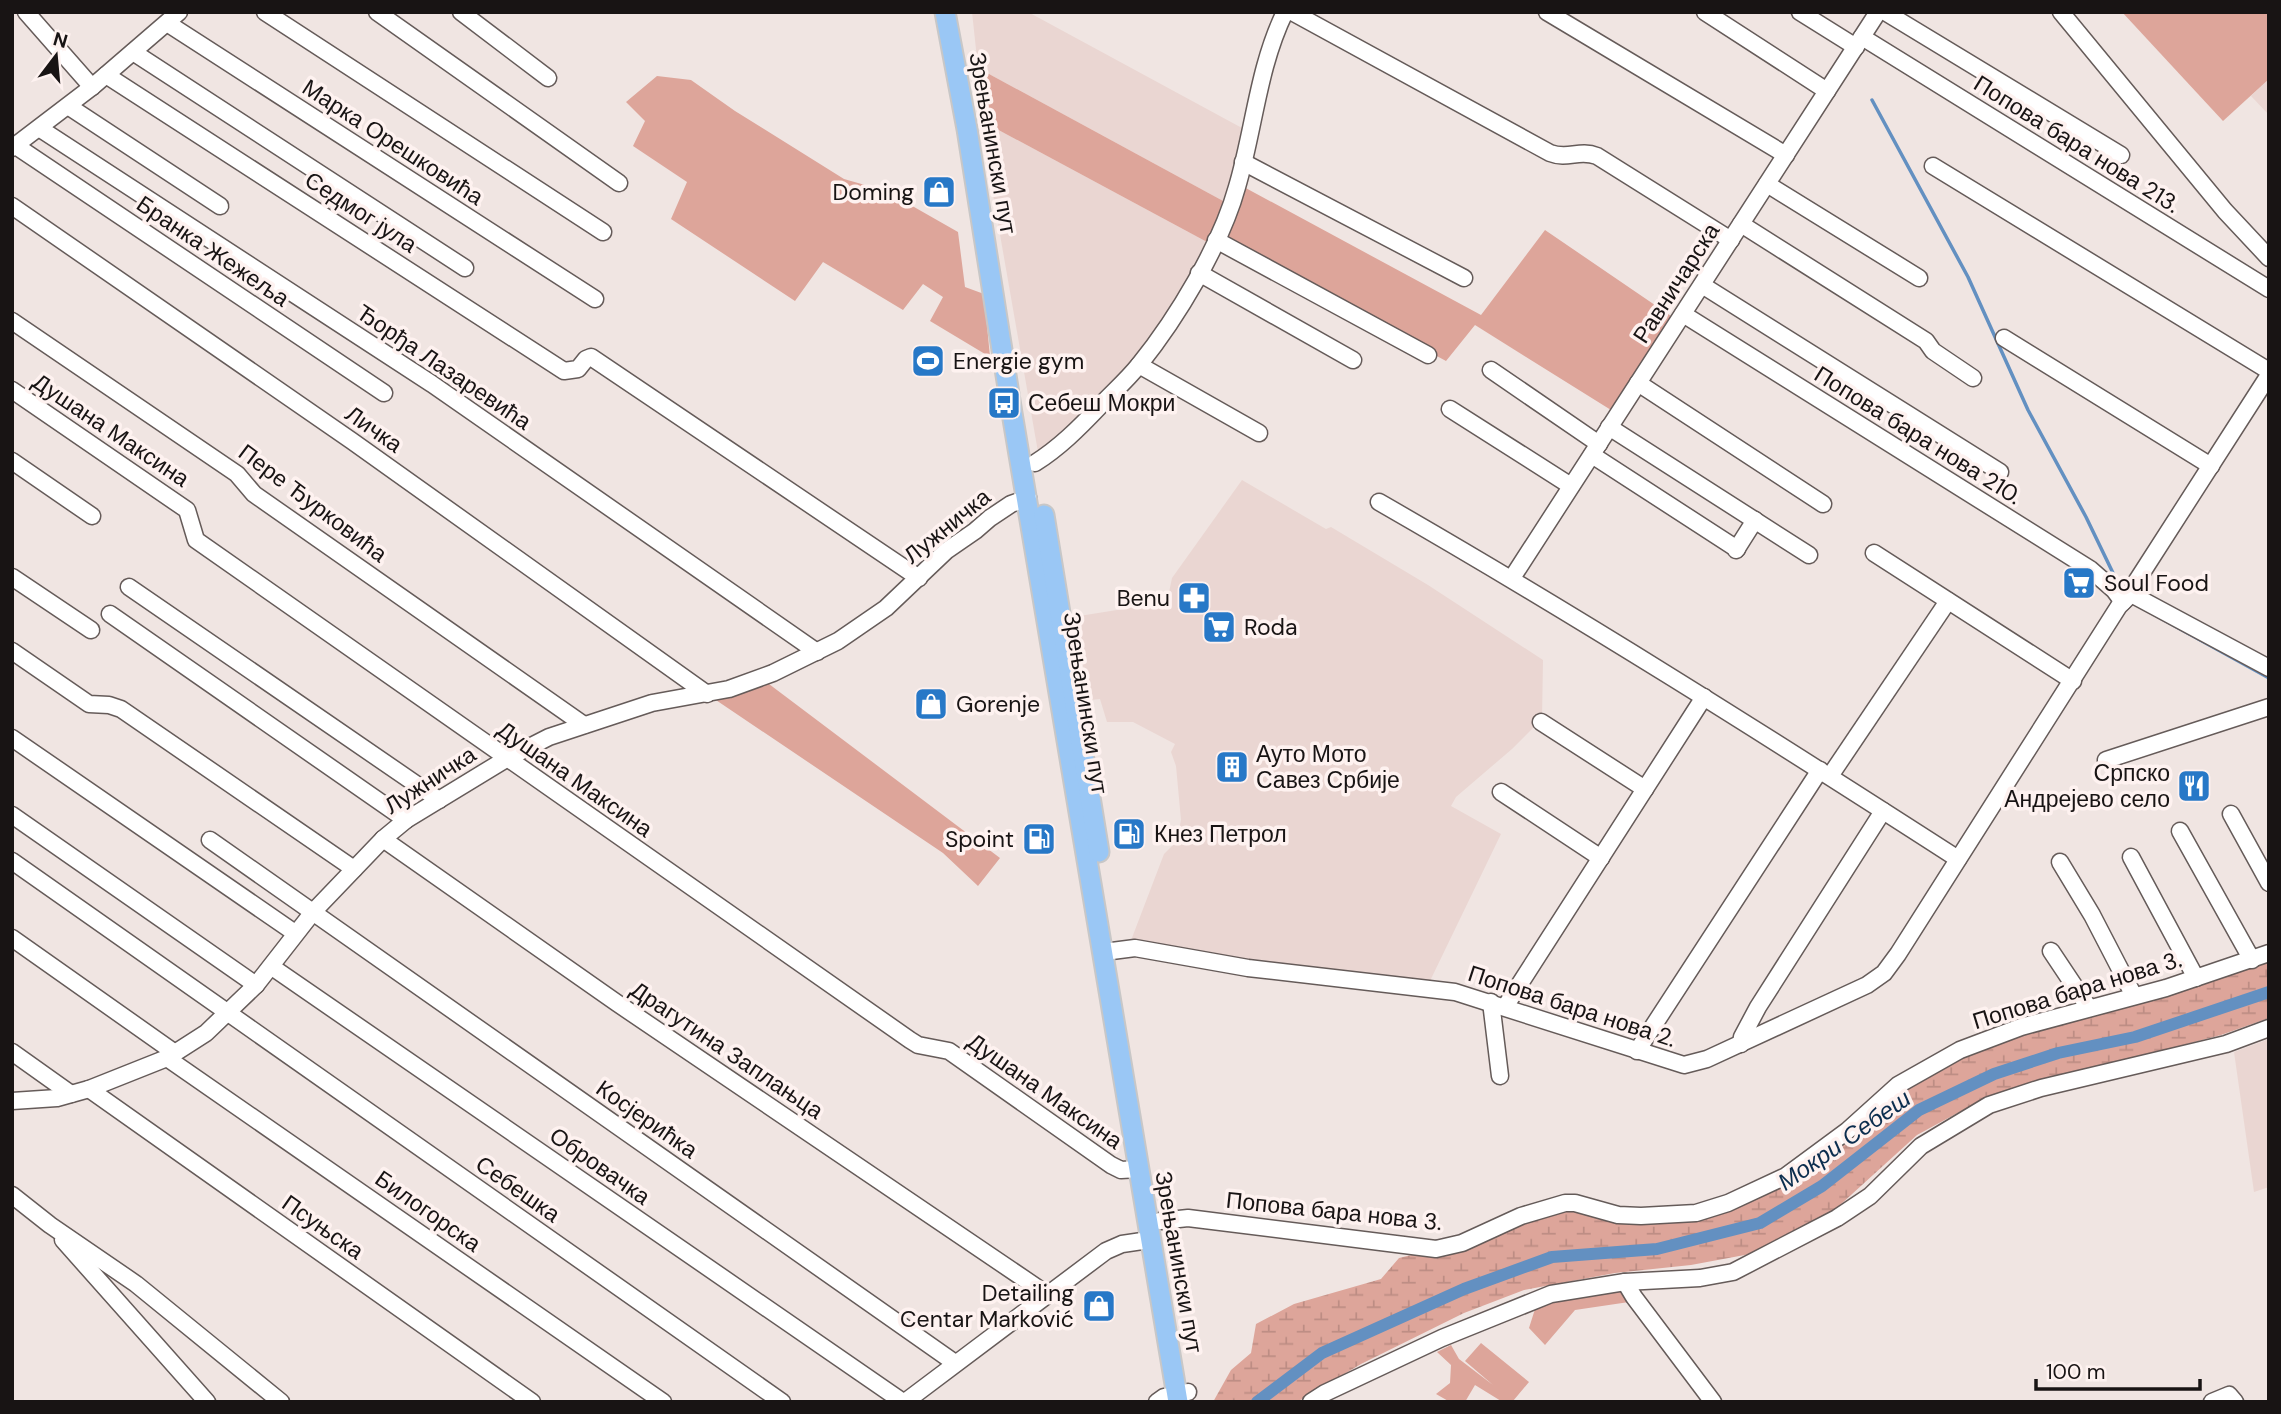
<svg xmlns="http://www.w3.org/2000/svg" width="2281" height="1414" font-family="'DM Sans',sans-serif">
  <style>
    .built { fill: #ead6d2 }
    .grass { fill: #dda59a }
    .wetland { fill: url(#wetland-marsh) }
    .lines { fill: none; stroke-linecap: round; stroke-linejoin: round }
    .stream { stroke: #6390c1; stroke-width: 3.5 }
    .canal { stroke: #6390c1; stroke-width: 12 }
    .minor-casing { stroke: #655b59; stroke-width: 19 }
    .major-casing { stroke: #c8c7c7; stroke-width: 23 }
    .minor { stroke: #fff; stroke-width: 16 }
    .major { stroke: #9ac7f5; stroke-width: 19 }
    .labels { text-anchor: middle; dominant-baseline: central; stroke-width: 7; stroke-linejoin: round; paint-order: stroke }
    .street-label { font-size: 23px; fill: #181414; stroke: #fef2f0 }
    .poi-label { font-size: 23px; fill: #181414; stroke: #fef2f0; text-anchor: start }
    .water-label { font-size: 24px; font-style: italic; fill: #0b2d4e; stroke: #fef2f0 }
  </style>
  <defs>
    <pattern id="wetland-marsh" width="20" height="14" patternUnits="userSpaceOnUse" patternTransform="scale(1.75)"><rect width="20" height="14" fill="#dda59a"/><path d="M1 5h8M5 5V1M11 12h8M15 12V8" fill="none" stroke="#bd8d84"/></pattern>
  </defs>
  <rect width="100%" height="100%" fill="#f0e5e2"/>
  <!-- built -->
  <g class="built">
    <path d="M972 12H1028L1242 128 1225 202 978 68Z"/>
    <path d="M2269 79V115L2251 96Z"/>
    <path d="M980 120 1207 242 1172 313 1138 361 1052 450 1038 452Z"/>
    <path d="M1242 480 1326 529 1331 527 1428 585 1543 660 1542 719 1512 749 1456 797 1451 806 1501 834 1429 983 1325 972 1130 943 1164 854 1177 841 1181 820 1176 766 1171 752 1175 744 1133 722H1107L1100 699 1090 700 1073 617 1167 602 1172 578Z"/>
    <path d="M2269 1039V1187L2254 1192 2234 1052Z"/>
  </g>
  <!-- grass -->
  <g class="grass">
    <path d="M2122 12H2269V79L2223 121Z"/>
    <path d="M978 68 1225 202 1207 242 980 120Z"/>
    <path d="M657 76 691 80 735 111 844 179 886 191 958 232 965 287 984 294 990 357 930 321 943 297 923 284 903 310 823 262 795 301 671 219 687 182 633 146 645 121 626 102Z"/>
    <path d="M1242 186 1481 315 1545 230 1671 316 1611 410 1475 325 1446 361 1221 239Z"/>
    <path d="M761 678 1000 858 978 886 943 853 707 694Z"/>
    <path d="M1619 1285 1629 1302 1575 1310 1545 1345 1529 1328 1536 1306Z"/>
    <path d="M1481 1343 1529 1382 1513 1401H1501L1475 1385 1465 1402H1450L1436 1394 1450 1383 1451 1365 1437 1352 1451 1345 1459 1359 1493 1385 1465 1361Z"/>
  </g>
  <!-- wetland -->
  <path class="wetland" d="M2269 953V1018L2221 1035 1987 1097 1917 1135 1829 1215 1750 1254 1691 1265 1615 1273 1524 1290 1464 1313 1361 1364 1297 1402H1213L1231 1370 1251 1353 1256 1324 1294 1304 1381 1279 1399 1258 1436 1249 1521 1216 1586 1206 1696 1213 1757 1191 1934 1063Z"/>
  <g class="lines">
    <!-- stream -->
    <g class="stream">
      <path d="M1872 100 1968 277 2028 410 2086 517 2113 573 2126 593"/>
      <path d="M2135 604 2269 678"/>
    </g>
    <!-- canal -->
    <path class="canal" d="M1257 1402 1322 1353 1464 1289 1552 1257 1657 1249 1760 1223 1822 1186 1919 1110 1994 1074 2058 1053 2135 1037 2269 992"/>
    <defs>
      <g id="minor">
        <path d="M26 12 92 87"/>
        <path d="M265 12 603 232"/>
        <path d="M377 12 619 183"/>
        <path d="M461 12 548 78"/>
        <path d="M1292 12 1550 153C1568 160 1579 149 1597 156L1731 240"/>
        <path d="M1547 12 1786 155"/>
        <path d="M1705 12 1827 91"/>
        <path d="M1800 12 1856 47"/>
        <path d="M1885 12 2121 155"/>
        <path d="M2061 12 2225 211 2269 258"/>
        <path d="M167 23 595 299"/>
        <path d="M1862 37 2269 289"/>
        <path d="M133 52 465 268"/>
        <path d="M106 75 564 371 578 369 586 359 591 357 919 578"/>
        <path d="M68 106 220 206"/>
        <path d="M39 128 432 384 817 652"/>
        <path d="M16 146 384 393"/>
        <path d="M12 148 92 87 179 12"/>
        <path d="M1243 162 1464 278"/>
        <path d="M1933 166 2269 371"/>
        <path d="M1767 184 1919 278"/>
        <path d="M12 206 352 441 707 694"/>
        <path d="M1741 224 1926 341 1933 351 1973 378"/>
        <path d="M1216 240 1428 355"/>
        <path d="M1199 273 1353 360"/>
        <path d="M1702 285 2000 472"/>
        <path d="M1683 314 2090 569 2114 590 2123 602"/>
        <path d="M12 321 237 474 254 494 584 725"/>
        <path d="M2004 338 2211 466"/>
        <path d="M1139 365 1259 433"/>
        <path d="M1491 370 1599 444"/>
        <path d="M1638 383 1823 504"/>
        <path d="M12 390 187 510 196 540 910 1040 918 1045 949 1051 1111 1165 1121 1170 1138 1169"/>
        <path d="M1450 409 1571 486"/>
        <path d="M1609 427 1809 555"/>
        <path d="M1592 455 1737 549"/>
        <path d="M12 461 92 516"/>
        <path d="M1035 463C1059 448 1079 428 1099 407 1112 393 1127 380 1139 365 1177 318 1221 245 1237 187 1254 130 1258 67 1285 12"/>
        <path d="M1379 502C1576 615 1767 736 1958 859"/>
        <path d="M1736 550 1755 520"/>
        <path d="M1874 553 2073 681"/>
        <path d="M12 577 91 630"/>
        <path d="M1512 578 1878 12"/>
        <path d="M129 587 439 800"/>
        <path d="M2131 594 2269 668"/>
        <path d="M110 614 406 820"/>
        <path d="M12 651 89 704 109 705 121 709 354 869"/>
        <path d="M1541 722 1645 789"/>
        <path d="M12 738 295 933"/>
        <path d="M2106 760 2269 707"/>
        <path d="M1830 776 1948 601"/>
        <path d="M1501 792 1601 858"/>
        <path d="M2231 814 2269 883"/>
        <path d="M12 815 256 985"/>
        <path d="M2180 831 2252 960"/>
        <path d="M383 839 617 1003 1048 1295"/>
        <path d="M210 840 955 1363"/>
        <path d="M2131 857 2196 978"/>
        <path d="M12 861 782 1402"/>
        <path d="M2060 862 2092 915 2134 996"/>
        <path d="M12 938 175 1053"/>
        <path d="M2051 951 2089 1008"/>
        <path d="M1104 952 1135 948 1248 968 1455 992 1684 1065 1707 1059 1867 985 1884 973 1898 954 2119 606 2131 594 2136 582 2269 375"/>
        <path d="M272 967 903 1402"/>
        <path d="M1491 1002 1500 1076"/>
        <path d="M1505 1007 1704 697"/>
        <path d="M1741 1044 1742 1037 1758 1007 1883 811"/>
        <path d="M1637 1051 1820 770"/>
        <path d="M12 1052 71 1094"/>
        <path d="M167 1058 663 1402"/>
        <path d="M89 1089 532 1402"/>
        <path d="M12 1101 57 1098 89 1089 167 1058 206 1033 256 985 313 912 383 839 406 820 506 759 549 737 652 703 729 689 773 673 838 641 886 608 946 551 975 531 990 518 1011 504 1028 498"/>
        <path d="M12 1195 50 1225 136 1284 281 1402"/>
        <path d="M1160 1221 1188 1218 1436 1249 1462 1243 1521 1216 1565 1203H1575L1618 1215 1641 1216 1696 1213 1728 1203 1786 1176 1847 1131 1898 1085 1960 1050 2021 1027 2166 988 2269 953"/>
        <path d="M63 1240 207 1402"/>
        <path d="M1625 1282 1634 1297 1713 1402"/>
        <path d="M905 1402 1106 1251 1122 1244 1149 1240"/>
        <path d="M1157 1402 1164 1397 1188 1392"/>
        <path d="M1311 1402 1325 1393 1442 1338 1551 1294 1625 1282 1700 1278 1733 1272 1837 1218 1870 1196 1921 1146 1989 1105 2041 1088 2226 1044 2269 1028"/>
        <path d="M2212 1402 2229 1395 2235 1402"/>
      </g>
      <g id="major">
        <path d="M945 12 967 129 1012 413 1178 1402"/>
        <path d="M1044 515 1099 852"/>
      </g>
    </defs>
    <!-- minor casing -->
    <use href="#minor" class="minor-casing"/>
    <!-- major casing -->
    <use href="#major" class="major-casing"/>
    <!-- minor -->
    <use href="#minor" class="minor"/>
    <!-- major -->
    <use href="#major" class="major"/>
  </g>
  <!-- icons -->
  <defs>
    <symbol id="shop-square" viewBox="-11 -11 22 22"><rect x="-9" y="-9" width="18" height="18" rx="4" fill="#2778c7" stroke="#fef2f0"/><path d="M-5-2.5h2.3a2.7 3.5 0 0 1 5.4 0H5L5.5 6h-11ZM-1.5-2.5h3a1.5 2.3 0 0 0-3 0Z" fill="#fff"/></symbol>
    <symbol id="stadium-square" viewBox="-11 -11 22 22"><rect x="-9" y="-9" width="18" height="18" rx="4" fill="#2778c7" stroke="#fef2f0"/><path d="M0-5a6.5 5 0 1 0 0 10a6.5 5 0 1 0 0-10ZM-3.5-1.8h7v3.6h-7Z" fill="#fff"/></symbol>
    <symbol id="bus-square" viewBox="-11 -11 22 22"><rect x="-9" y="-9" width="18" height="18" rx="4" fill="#2778c7" stroke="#fef2f0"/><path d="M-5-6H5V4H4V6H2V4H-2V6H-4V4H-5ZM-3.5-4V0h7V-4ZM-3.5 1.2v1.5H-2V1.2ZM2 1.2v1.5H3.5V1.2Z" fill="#fff"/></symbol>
    <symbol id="supermarket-square" viewBox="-11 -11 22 22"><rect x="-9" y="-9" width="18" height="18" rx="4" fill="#2778c7" stroke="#fef2f0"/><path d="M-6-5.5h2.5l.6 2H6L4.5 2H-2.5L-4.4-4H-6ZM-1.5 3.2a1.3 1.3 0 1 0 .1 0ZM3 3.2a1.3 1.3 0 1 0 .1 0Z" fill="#fff"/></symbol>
    <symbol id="pharmacy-square" viewBox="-11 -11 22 22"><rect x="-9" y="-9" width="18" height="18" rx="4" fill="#2778c7" stroke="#fef2f0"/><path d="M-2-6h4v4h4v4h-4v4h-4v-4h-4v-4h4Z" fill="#fff"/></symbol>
    <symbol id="building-square" viewBox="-11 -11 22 22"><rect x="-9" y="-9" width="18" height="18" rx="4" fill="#2778c7" stroke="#fef2f0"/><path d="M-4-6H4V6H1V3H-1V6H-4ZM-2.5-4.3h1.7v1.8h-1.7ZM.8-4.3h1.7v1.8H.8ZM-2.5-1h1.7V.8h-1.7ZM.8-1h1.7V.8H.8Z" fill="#fff"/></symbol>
    <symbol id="restaurant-square" viewBox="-11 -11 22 22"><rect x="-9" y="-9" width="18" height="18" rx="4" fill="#2778c7" stroke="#fef2f0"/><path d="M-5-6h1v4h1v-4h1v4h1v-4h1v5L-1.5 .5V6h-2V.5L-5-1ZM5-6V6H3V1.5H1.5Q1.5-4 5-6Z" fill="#fff"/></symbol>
    <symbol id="fuel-square" viewBox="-11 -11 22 22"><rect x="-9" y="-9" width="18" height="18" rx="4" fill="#2778c7" stroke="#fef2f0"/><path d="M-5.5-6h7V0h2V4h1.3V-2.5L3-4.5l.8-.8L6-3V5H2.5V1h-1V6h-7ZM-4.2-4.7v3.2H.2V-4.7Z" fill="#fff"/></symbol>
  </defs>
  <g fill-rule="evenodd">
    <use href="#shop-square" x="920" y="173" width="38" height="38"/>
    <use href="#stadium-square" x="909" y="342" width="38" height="38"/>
    <use href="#bus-square" x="985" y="384" width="38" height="38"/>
    <use href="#supermarket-square" x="2060" y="564" width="38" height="38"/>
    <use href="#pharmacy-square" x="1175" y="579" width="38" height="38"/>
    <use href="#supermarket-square" x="1200" y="608" width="38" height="38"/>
    <use href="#shop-square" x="912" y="685" width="38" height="38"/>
    <use href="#building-square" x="1213" y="748" width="38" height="38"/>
    <use href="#restaurant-square" x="2175" y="767" width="38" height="38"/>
    <use href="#fuel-square" x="1110" y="815" width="38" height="38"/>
    <use href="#fuel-square" x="1020" y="820" width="38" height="38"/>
    <use href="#shop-square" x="1080" y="1287" width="38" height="38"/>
  </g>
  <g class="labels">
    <!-- street labels -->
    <g class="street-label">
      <text transform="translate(393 142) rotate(33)">Марка Орешковића</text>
      <text transform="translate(993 143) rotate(80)">Зрењанински пут</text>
      <text transform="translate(2077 144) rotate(32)">Попова бара нова 213.</text>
      <text transform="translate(361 212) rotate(33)">Седмог јула</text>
      <text transform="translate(213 251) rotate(34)">Бранка Жежеља</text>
      <text transform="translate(1676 283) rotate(-57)">Равничарска</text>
      <text transform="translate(444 367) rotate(34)">Ђорђа Лазаревића</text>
      <text transform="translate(374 429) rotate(35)">Личка</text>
      <text transform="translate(111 430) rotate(34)">Душана Максина</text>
      <text transform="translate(1918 435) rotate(32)">Попова бара нова 210.</text>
      <text transform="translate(313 503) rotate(37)">Пере Ђурковића</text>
      <text transform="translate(947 526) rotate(-39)">Лужничка</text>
      <text transform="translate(1086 703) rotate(81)">Зрењанински пут</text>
      <text transform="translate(575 779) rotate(35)">Душана Максина</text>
      <text transform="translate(430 780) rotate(-33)">Лужничка</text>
      <text transform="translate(2077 990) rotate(-17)">Попова бара нова 3.</text>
      <text transform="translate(1572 1006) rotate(18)">Попова бара нова 2.</text>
      <text transform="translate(727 1050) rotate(34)">Драгутина Заплањца</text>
      <text transform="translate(1045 1091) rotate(35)">Душана Максина</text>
      <text transform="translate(647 1119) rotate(35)">Косјерићка</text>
      <text transform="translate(600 1166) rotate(35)">Обровачка</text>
      <text transform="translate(518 1189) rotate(35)">Себешка</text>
      <text transform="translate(428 1211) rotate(35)">Билогорска</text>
      <text transform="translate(1334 1211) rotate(6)">Попова бара нова 3.</text>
      <text transform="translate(323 1227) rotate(35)">Псуњска</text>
      <text transform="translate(1179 1262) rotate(80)">Зрењанински пут</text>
    </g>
    <!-- poi labels -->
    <g class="poi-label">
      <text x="914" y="192" text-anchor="end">Doming</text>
      <text x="953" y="361">Energie gym</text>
      <text x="1028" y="403">Себеш Мокри</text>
      <text x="2104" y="583">Soul Food</text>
      <text x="1170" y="598" text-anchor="end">Benu</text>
      <text x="1244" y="627">Roda</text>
      <text x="956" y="704">Gorenje</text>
      <text x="1256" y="754">Ауто Мото<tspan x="1256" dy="26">Савез Србије</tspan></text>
      <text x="2170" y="773" text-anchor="end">Српско<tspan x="2170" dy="26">Андрејево село</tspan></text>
      <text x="1154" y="834">Кнез Петрол</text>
      <text x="1014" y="839" text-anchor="end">Spoint</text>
      <text x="1074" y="1293" text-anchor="end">Detailing<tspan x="1074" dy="26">Centar Marković</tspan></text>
    </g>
    <!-- water labels -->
    <g class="water-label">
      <text transform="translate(1844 1140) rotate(-35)">Мокри Себеш</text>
    </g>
  </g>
  <!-- border -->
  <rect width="2281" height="1414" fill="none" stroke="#181414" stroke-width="28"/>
  <!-- north arrow -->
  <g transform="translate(56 56) rotate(16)" stroke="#fef2f0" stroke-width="5" paint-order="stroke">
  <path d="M0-5L12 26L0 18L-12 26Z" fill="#181414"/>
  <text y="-10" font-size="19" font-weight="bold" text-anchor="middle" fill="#181414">N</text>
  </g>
  <!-- scale -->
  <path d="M2036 1379v10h164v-10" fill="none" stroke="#181414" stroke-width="3.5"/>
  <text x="2046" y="1379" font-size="21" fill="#181414" stroke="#fef2f0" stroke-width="5" paint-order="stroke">100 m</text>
</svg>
